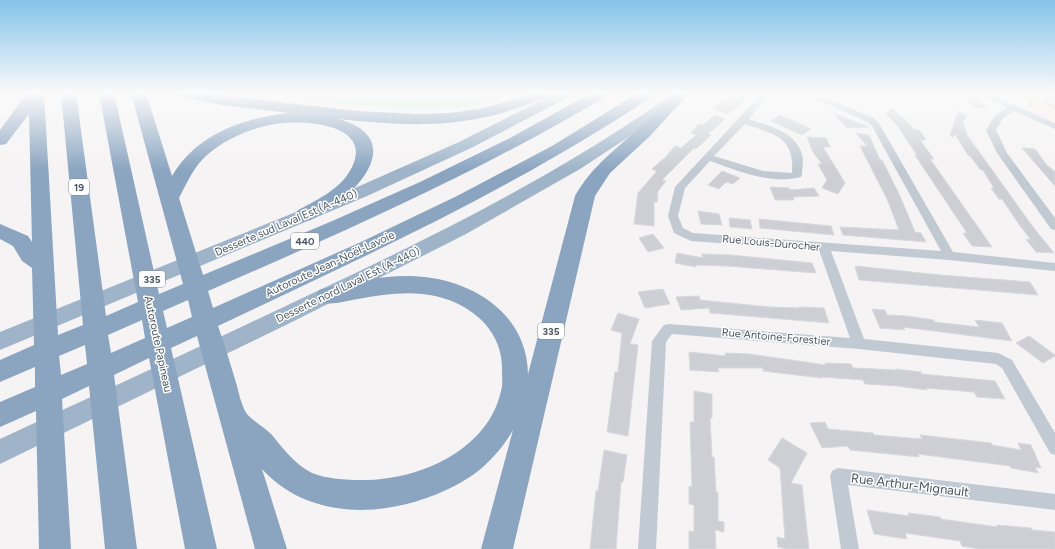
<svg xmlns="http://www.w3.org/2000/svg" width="1055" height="549" font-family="Figtree,sans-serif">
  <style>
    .medical { fill: #fce8e6 }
    .green { fill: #c3f1d5 }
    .building { fill: #cdcfd5; stroke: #d7d9de }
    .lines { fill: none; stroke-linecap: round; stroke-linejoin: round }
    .path { stroke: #7ad0a6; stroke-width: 1.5; stroke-dasharray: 2.5 1.5; stroke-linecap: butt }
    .service { fill: #c1cad2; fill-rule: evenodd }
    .minor { fill: #c1cad2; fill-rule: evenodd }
    .trunk { fill: #9fb4c9; fill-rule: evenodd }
    .motorway { fill: #8ba5c1; fill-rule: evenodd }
    .labels { text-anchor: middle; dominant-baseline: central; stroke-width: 3; stroke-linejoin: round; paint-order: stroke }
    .shield { fill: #fff; stroke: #808990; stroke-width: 1 }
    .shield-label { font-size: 10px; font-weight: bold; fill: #4a5661 }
    .street-label { font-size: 11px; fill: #4a5661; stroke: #fff }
    .near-street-label { font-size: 13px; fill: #4a5661; stroke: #fff }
  </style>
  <rect width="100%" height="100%" fill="#f5f3f3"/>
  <!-- medical -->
  <path class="medical" d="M1028 93H1055V122L1024 108Z"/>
  <!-- green -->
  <path class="green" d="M255 93H519L465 107 405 109 342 104Z"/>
  <!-- building -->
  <g class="building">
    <path d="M733 93H752L740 105 728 114 713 109Z"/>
    <path d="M965 98H977L988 108H975Z"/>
    <path d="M892 108 915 130H919L926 140H920L934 159H930L992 247 972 246 963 233H967L915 155H917L897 125 886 114Z"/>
    <path d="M959 110V112L967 115 963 122 967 135 1033 227 1054 253 1036 252 1026 239 1031 240 1018 223 1002 199H999L991 188H994L983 170H981L970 156 968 155 955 134 953 137 950 135Z"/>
    <path d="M833 113 869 127 847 128Z"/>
    <path d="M715 115 725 119 708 134 711 135 696 149 694 148 662 180 666 181 658 191 657 202H654V226L634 224 638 193 657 171 652 169 663 159H664L675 146 681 148 696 135 691 133 699 124 703 125Z"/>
    <path d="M780 115 811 129 802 135 771 121Z"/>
    <path d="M856 133 869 135 880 160H882L900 196 915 232 921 233 926 242 843 235 840 227 899 230 887 199 860 146H867Z"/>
    <path d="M807 137 826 138 830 147H823L845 183 838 194 822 188 827 180 818 164H822L813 152Z"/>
    <path d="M1022 148 1035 149 1046 164 1055 172V186Z"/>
    <path d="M722 171 740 178 733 184 726 182 719 189 708 185Z"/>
    <path d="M770 187 789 188 790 190 814 188 819 196 793 197 794 200H775Z"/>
    <path d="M698 211 719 214 722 225 701 224Z"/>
    <path d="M729 218 750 220 752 229 730 227Z"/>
    <path d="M759 219 831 226 834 235 760 228Z"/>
    <path d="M653 234 664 248 648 252 639 238Z"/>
    <path d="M677 253 703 258 702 254 731 255 812 263 816 273 726 266 696 265V267L675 263Z"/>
    <path d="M855 266 940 275 1030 282 1038 295 859 280Z"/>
    <path d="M663 289 670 304 645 308 638 292Z"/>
    <path d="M699 296 700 300 770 307 799 308V307L824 308 829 323 710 313 709 308 681 310 676 297Z"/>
    <path d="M872 309 885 310 887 315 907 316 934 320V322L979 327 975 320 1002 323 1012 341 903 327 905 330 880 328Z"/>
    <path d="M618 313 639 319 630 344 638 345 628 436 607 432 615 372H618L622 333 611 330Z"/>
    <path d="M1029 336 1055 355V356L1043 363 1016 343Z"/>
    <path d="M689 352 726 356 725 353 749 354 826 365 825 363 851 364 853 368 897 370 896 369 921 372V374L995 381 1005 399 977 397 974 392 926 388 927 390 897 386 865 384 863 380 822 377V378L763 371V368H718L719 372 690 370Z"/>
    <path d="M694 391 712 394V418H710L712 457H714L716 492H718V521L724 522V532L715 530 716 549H689V531L694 532V505L689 504V486L692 487 690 422H694Z"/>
    <path d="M825 422 828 429 873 433 874 435 922 439 920 435 991 443 992 445 1021 450 1018 443 1031 445 1041 468 1035 467 1038 473 1011 468 1010 466 918 454 919 457 850 450 848 446 822 448 810 423Z"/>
    <path d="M782 438 807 453 791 483 802 485 809 549H787L778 547 777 537 785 539 780 468 768 460Z"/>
    <path d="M604 450 627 455 623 482H621L616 549H590L596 491H598Z"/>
    <path d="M867 510 909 516 908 513 940 517 941 519 997 527V525L1031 528 1032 530 1055 532V549H980L962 546 960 541 905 533 907 539 874 534Z"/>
  </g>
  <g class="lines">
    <!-- path -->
    <path class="path" d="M1030 107 1033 93"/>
    <!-- service -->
    <path class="service" d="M1045 93H1049L1047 102 1055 106V109L1043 102Z"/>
    <!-- minor -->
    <g class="minor">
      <path d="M762 93H770L749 119C769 126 800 133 803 159 803 164 802 170 802 175L801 177C770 185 739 171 710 161L685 188 678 216 683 228 693 233 941 251 872 126 868 122 802 93H813L874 118 880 125 953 252 1055 263V271L949 260 831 251 864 339 998 353 1012 360 1055 433V455L1050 453 1002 368 996 364 859 349 672 334 666 342 656 549H638L652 341 664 325 669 324 850 338 819 250 691 241 674 233 668 216 675 187ZM745 124C773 134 795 136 792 173L763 171 714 156Z"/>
      <path d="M978 93H988L1055 123V129L1014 111 1003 118 996 130 1007 153 1055 218V230L1051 229 997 153 986 130 994 117 1007 107Z"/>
      <path d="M838 468 1055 494V510L848 485 859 549H841L830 476 832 471Z"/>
    </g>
    <!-- trunk -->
    <g class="trunk">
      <path d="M556 93H573L571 96 471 148 367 196 0 350V332L355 188 459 142Z"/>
      <path d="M674 93H690L653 121 580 169 466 234 294 321 0 464V439C104 391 208 343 311 294 437 235 561 173 674 93Z"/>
    </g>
    <!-- motorway -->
    <path class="motorway" d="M27 93H44L58 335 83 325 61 93H76L106 316 138 302 99 93H114L159 294 183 284 131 93H146L172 176C197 134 243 118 289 113L222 105 178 96 176 93H203L356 111 418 114 448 113 479 109 506 102 531 93H553L550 96C527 105 505 113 481 118 434 128 385 124 338 119 402 136 366 185 330 208 319 215 310 224 297 221L294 216 297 211C314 201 337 191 348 174 380 125 307 119 275 124 251 128 225 139 207 155 194 166 187 183 179 198L203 275 330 222 420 182 510 138 591 93H610L607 96C479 172 344 232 208 291L213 308 361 242 457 196 552 146 638 93H655L653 96C515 188 368 255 218 326 225 346 231 366 237 386 239 394 241 403 245 411 249 419 265 427 272 435 284 450 295 464 312 473 327 479 346 480 361 480 417 481 488 451 501 391 503 385 502 378 502 371 503 343 488 321 464 307 431 288 394 292 358 299 345 301 332 306 319 302L316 296 319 290C346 282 384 275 412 276 470 278 527 312 528 374L575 196C592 166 614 151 638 129 650 117 661 105 673 94H683L686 97 683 100 649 137 610 173 595 196 513 549H481L513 430C505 444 496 455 484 466 473 476 459 484 446 490 387 518 309 521 262 469L287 549H255L197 336 171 348 217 549H185L149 358 114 375 137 549H105L89 386 62 399 71 549H39L36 411 0 427V402L35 387V367L0 382V360L34 345 32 268 22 261 13 246 0 239V224L28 236 32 242 29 114 6 144 0 145V130ZM188 300 192 317 167 328 163 311ZM142 320 145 338 111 353 108 335ZM85 345 87 364 61 375 59 356Z"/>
  </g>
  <!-- sky -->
  <linearGradient id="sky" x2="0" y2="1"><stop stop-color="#85c3ea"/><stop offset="0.55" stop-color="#fafafa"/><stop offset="1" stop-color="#fafafa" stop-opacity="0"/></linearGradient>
  <rect width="1055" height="170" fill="url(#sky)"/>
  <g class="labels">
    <!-- shield labels -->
    <g class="shield">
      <rect x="69" y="179" width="20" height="16" rx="3"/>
      <rect x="291" y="233" width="28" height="16" rx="3"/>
      <rect x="139" y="271" width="26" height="16" rx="3"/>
      <rect x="538" y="323" width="26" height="16" rx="3"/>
    </g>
    <g class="shield-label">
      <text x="79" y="187">19</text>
      <text x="305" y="241">440</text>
      <text x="152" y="279">335</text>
      <text x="551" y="331">335</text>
    </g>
    <!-- street labels -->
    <g class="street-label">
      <text transform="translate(286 223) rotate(-23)">Desserte sud Laval Est (A-440)</text>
      <text transform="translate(771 243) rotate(5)">Rue Louis-Durocher</text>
      <text transform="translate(330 264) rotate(-25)">Autoroute Jean-Noël-Lavoie</text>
      <text transform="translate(348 285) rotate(-26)">Desserte nord Laval Est (A-440)</text>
      <text transform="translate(776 337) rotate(5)">Rue Antoine-Forestier</text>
      <text transform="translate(158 344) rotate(78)">Autoroute Papineau</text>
    </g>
    <!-- near-street labels -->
    <g class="near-street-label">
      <text transform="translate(910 485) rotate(7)">Rue Arthur-Mignault</text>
    </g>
  </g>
</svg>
